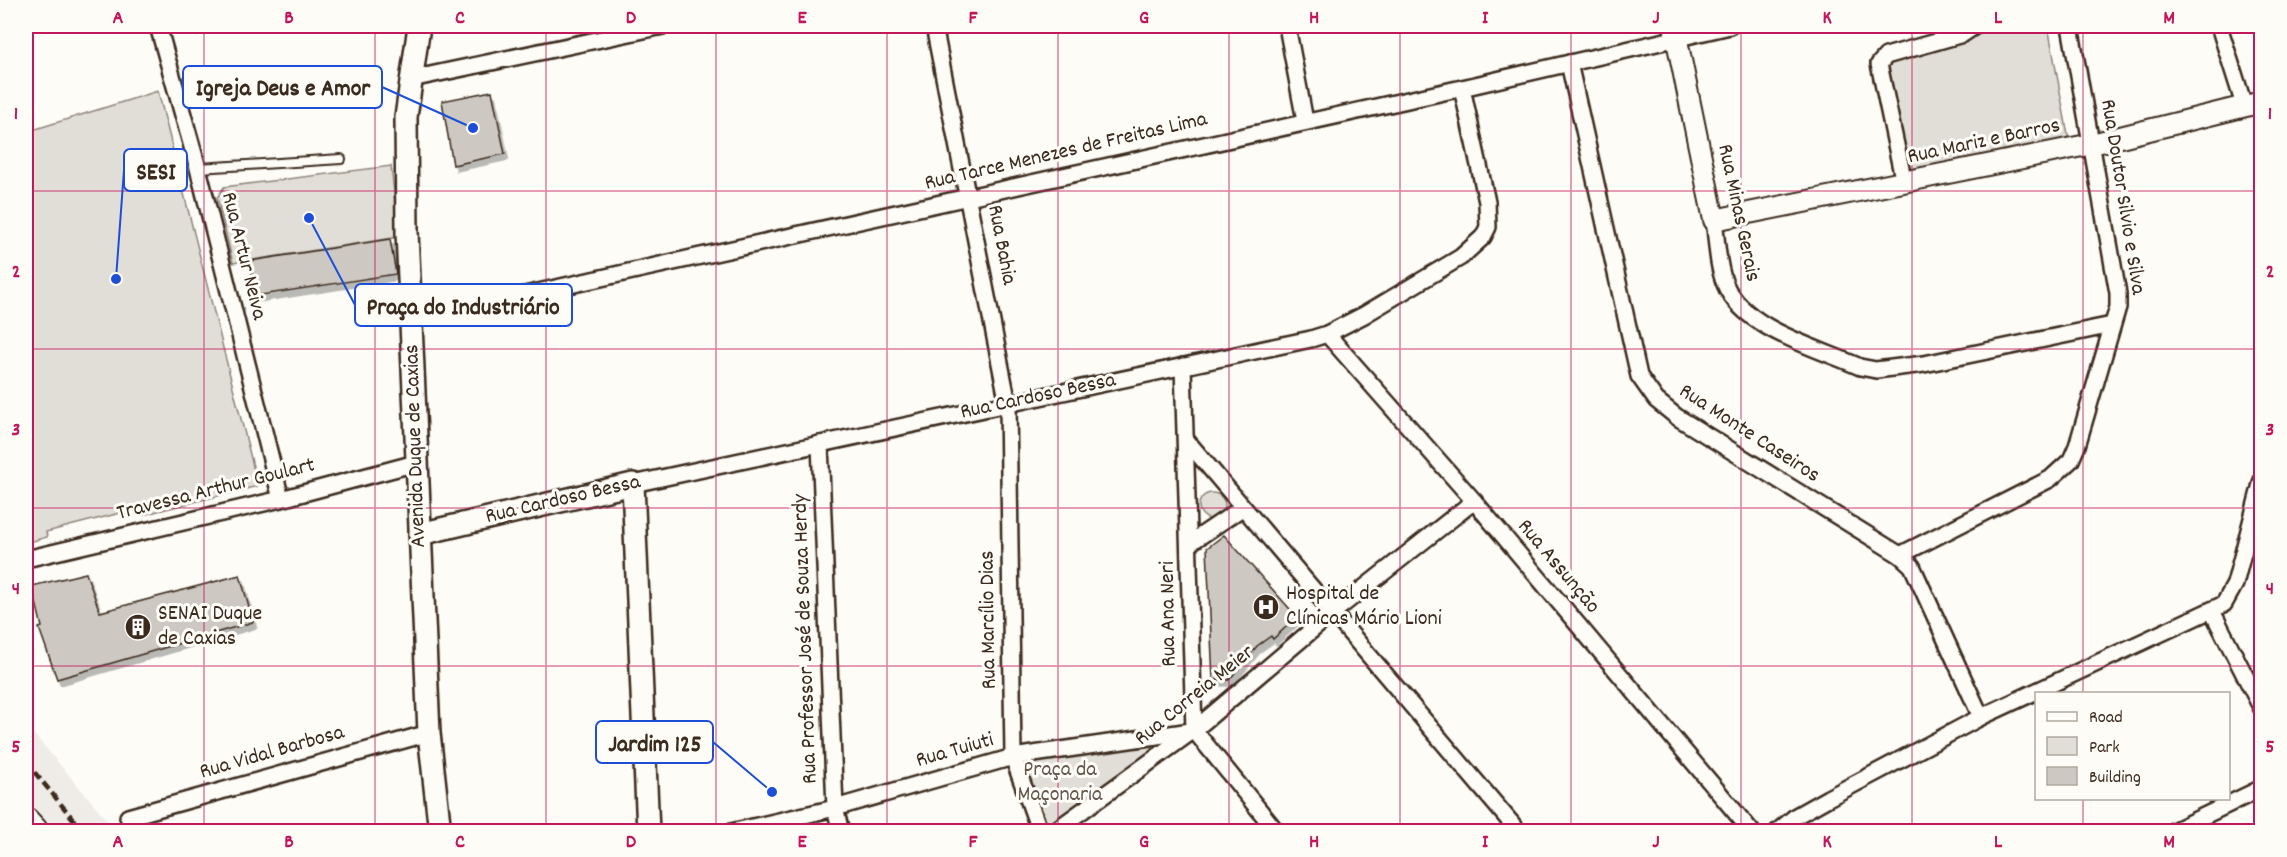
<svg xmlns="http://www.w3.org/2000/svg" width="2287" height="857" font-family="Dekko,sans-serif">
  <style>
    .built { fill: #efece7 }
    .green { fill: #e1ded7; stroke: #8e847a; stroke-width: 1.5 }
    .building { fill: #cdc8c2; stroke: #3b2a1e; stroke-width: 1.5; filter: url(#shadow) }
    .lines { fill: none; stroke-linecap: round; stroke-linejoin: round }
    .service-casing { stroke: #3b2a1e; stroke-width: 12 }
    .minor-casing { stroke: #3b2a1e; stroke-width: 20 }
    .tertiary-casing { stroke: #3b2a1e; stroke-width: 24 }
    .secondary-casing { stroke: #3b2a1e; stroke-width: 26 }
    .primary-casing { stroke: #3b2a1e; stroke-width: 28 }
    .service { stroke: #fdfcf7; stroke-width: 8 }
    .minor { stroke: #fdfcf7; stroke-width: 15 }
    .tertiary { stroke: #fdfcf7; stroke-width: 20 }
    .secondary { stroke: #fdfcf7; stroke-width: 21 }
    .primary { stroke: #fdfcf7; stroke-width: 24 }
    .rail { stroke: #3b2a1e; stroke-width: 4.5; stroke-dasharray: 9 4.5; stroke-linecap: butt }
    .grid { fill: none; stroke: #c2185b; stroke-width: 1.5; stroke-opacity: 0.55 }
    .labels { text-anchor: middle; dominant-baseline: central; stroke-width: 6; stroke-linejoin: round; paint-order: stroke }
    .street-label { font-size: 22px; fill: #3b2a1e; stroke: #fdfcf7 }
    .poi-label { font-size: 22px; fill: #3b2a1e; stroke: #fdfcf7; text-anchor: start }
    .park-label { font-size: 22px; fill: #64574c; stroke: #fdfcf7 }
    .leader { fill: none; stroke: #1d4ed8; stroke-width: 2 }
    .callout-dot { fill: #1d4ed8; stroke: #fdfcf7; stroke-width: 2 }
    .callout { fill: #fdfcf7; stroke: #1d4ed8; stroke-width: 2 }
    .callout-label { font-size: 24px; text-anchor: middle; font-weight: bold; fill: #3b2a1e }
    .neatline { fill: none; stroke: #c2185b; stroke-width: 2 }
    .grid-label { font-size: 20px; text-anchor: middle; font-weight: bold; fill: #c2185b }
  </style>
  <defs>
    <filter id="shadow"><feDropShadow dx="3.5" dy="6" stdDeviation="0" flood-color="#0004"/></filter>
  </defs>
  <rect width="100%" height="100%" fill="#fdfcf7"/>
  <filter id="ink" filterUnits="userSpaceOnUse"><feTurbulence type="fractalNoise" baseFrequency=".0167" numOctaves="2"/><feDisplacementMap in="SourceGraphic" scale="12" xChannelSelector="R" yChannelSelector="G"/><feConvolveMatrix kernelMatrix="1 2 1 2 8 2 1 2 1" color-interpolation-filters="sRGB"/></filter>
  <g filter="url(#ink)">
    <!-- built -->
    <path class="built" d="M26 725 91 801 116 831H55L26 797Z"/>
    <!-- green -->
    <g class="green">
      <path d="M1985 26H2048L2069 141 1911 175 1884 64C1918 55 1958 49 1985 26Z"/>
      <path d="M158 91 258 486 142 515 140 508 46 532 47 537 26 543V132Z"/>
      <path d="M391 166 399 237 233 263 217 198 224 187Z"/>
      <circle cx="1212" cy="506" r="13"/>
      <path d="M1189 725 1046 831 1019 759Z"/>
    </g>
    <!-- building -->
    <g class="building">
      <path d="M492 91 505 154 453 165 442 101Z"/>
      <path d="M390 239 396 274 255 296 250 261Z"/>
      <path d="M1224 535 1297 617 1273 639 1271 636 1257 646 1229 680H1213L1207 548Z"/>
      <path d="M86 573 100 612 240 575 253 622 57 679 39 628 42 627 32 586Z"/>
    </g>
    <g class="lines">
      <defs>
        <path id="service" d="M198 168 341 159"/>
        <g id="minor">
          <path d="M158 26 198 168 281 499"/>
          <path d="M934 26 1008 404 1013 757 1040 832"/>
          <path d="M1287 26 1305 121"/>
          <path d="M2219 26 2244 105"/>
          <path d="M1569 63 1639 376 1656 400 1677 417 1900 555 1912 566 1981 717"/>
          <path d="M411 79 663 26"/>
          <path d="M1904 183 1879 64 1886 56 1963 34 1975 26"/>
          <path d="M1714 220C1717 240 1717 265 1725 284 1743 329 1818 348 1860 367L1876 370 1924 364 2112 325"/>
          <path d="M411 320 1462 88 1730 26"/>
          <path d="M1327 334 1474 501 1752 832"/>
          <path d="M1183 366 1194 730 1277 832"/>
          <path d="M1187 441 1519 832"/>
          <path d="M820 444 835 808 841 832"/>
          <path d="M633 484 1311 339 1327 334 1364 315 1461 257 1483 237 1488 227 1487 202 1462 88"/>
          <path d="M1190 543 1242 508"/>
          <path d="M1900 555 2050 479 2071 460 2077 446 2118 307V293L2070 26"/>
          <path d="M26 559 281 499 416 463"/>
          <path d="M2212 611 2262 709"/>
          <path d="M128 817 429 733"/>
          <path d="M731 832 835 808 1013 757 1191 731"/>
          <path d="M1053 832 1194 730 1331 614 1474 501"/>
          <path d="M1777 832 1796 816 1828 798 1981 717 2224 604 2235 584 2262 480"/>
          <path d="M2171 832 2262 788"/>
        </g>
        <path id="tertiary" d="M1674 26 1714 220 2092 144 2262 102"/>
        <g id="secondary">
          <path d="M419 26 406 117 407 232 429 733 440 832"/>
          <path d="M420 534 633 484 648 832"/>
        </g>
        <path id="primary" d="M26 820 37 832"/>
      </defs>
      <!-- service casing -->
      <use href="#service" class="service-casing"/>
      <!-- minor casing -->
      <use href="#minor" class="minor-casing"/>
      <!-- tertiary casing -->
      <use href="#tertiary" class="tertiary-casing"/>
      <!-- secondary casing -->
      <use href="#secondary" class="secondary-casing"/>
      <!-- primary casing -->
      <use href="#primary" class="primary-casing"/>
      <!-- service -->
      <use href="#service" class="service"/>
      <!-- minor -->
      <use href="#minor" class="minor"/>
      <!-- tertiary -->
      <use href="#tertiary" class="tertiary"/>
      <!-- secondary -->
      <use href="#secondary" class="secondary"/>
      <!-- primary -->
      <use href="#primary" class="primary"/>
      <!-- rail -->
      <path class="rail" d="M26 762 84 832"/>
    </g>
  </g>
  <!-- grid -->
  <path class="grid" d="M204 26V832M375 26V832M546 26V832M716 26V832M887 26V832M1058 26V832M1229 26V832M1400 26V832M1571 26V832M1741 26V832M1912 26V832M2083 26V694M26 191H2262M26 349H2262M26 508H2262M26 666H2262M2083 798V832"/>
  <!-- icons -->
  <defs>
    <symbol id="hospital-disc" viewBox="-11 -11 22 22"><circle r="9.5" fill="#3b2a1e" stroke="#fdfcf7"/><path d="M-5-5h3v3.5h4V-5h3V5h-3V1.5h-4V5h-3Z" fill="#fff"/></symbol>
    <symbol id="building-disc" viewBox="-11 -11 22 22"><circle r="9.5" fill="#3b2a1e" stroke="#fdfcf7"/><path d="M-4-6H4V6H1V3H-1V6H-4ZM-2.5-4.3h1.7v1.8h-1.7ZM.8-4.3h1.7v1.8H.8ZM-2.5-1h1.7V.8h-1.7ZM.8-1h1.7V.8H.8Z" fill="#fff"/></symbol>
  </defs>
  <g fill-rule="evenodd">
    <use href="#hospital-disc" x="1251" y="592" width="30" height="30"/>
    <use href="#building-disc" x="123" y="612" width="30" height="30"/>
  </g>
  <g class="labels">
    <!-- street labels -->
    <g class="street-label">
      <text transform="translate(1984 142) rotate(-12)">Rua Mariz e Barros</text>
      <text transform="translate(1066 152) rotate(-13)">Rua Tarce Menezes de Freitas Lima</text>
      <text transform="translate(2122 197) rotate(81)">Rua Doutor Silvio e Silva</text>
      <text transform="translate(1738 213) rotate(78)">Rua Minas Gerais</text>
      <text transform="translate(1001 245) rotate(79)">Rua Bahia</text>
      <text transform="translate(243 256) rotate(76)">Rua Artur Neiva</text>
      <text transform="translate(1038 397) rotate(-12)">Rua Cardoso Bessa</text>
      <text transform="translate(1749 434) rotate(33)">Rua Monte Caseiros</text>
      <text transform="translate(416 446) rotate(-92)">Avenida Duque de Caxias</text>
      <text transform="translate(216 490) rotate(-14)">Travessa Arthur Goulart</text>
      <text transform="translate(563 500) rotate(-13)">Rua Cardoso Bessa</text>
      <text transform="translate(1558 567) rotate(50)">Rua Assunção</text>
      <text transform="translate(1169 614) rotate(-91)">Rua Ana Neri</text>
      <text transform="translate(989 620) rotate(-91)">Rua Marcílio Dias</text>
      <text transform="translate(806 639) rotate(-92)">Rua Professor José de Souza Herdy</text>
      <text transform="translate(1195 696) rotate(-39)">Rua Correia Meier</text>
      <text transform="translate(955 751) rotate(-16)">Rua Tuiuti</text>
      <text transform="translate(272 753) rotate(-16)">Rua Vidal Barbosa</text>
    </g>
    <!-- poi labels -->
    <g class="poi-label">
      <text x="1286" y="594">Hospital de<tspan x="1286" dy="25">Clínicas Mário Lioni</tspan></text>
      <text x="158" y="614">SENAI Duque<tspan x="158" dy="25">de Caxias</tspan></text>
    </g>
    <!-- park labels -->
    <g class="park-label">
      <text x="1060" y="770">Praça da<tspan x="1060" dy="25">Maçonaria</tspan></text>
    </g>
  </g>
  <!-- callouts -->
  <path class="leader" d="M473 128L382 87M116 279L124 170M309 218L355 305M772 792L713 742"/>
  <g class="callout-dot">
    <circle cx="473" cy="128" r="6"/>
    <circle cx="116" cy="279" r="6"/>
    <circle cx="309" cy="218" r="6"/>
    <circle cx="772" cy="792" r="6"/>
  </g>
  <g class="callout">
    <rect x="183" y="66" width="199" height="42" rx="6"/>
    <rect x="124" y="149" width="63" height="42" rx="6"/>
    <rect x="355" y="284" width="217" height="42" rx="6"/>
    <rect x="596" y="721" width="117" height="42" rx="6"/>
  </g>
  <g class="callout-label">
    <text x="283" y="95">Igreja Deus e Amor</text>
    <text x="156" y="179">SESI</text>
    <text x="463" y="314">Praça do Industriário</text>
    <text x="655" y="751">Jardim 125</text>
  </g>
  <!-- margin -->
  <rect width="2287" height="857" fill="none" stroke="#fdfcf7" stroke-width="66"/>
  <!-- legend -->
  <rect x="2035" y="692" width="195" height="108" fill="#fdfcf7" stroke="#afa8a0" stroke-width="1.5"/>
  <rect x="2047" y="712" width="30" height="9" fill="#fdfcf7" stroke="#afa8a0" stroke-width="1.5"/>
  <text x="2089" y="722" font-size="18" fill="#3b2a1e">Road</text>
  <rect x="2047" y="737" width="30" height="18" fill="#e1ded7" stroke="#afa8a0" stroke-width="1.5"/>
  <text x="2089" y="752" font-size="18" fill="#3b2a1e">Park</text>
  <rect x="2047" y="767" width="30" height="18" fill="#cdc8c2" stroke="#afa8a0" stroke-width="1.5"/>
  <text x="2089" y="782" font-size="18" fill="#3b2a1e">Building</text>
  <rect x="33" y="33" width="2221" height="791" class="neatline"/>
  <g class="grid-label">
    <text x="118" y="23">A</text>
    <text x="289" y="23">B</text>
    <text x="460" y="23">C</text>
    <text x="631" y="23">D</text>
    <text x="802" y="23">E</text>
    <text x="973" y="23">F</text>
    <text x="1144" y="23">G</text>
    <text x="1314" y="23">H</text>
    <text x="1485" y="23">I</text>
    <text x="1656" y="23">J</text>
    <text x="1827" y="23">K</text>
    <text x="1998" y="23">L</text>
    <text x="2169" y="23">M</text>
    <text x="16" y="119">1</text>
    <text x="2270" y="119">1</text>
    <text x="16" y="277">2</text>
    <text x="2270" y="277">2</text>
    <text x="16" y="435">3</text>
    <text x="2270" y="435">3</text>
    <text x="16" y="594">4</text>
    <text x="2270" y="594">4</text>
    <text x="16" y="752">5</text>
    <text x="2270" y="752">5</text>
    <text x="118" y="847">A</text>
    <text x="289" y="847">B</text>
    <text x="460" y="847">C</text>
    <text x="631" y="847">D</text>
    <text x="802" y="847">E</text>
    <text x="973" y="847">F</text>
    <text x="1144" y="847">G</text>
    <text x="1314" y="847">H</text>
    <text x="1485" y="847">I</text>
    <text x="1656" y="847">J</text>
    <text x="1827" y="847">K</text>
    <text x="1998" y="847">L</text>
    <text x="2169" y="847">M</text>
  </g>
</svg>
